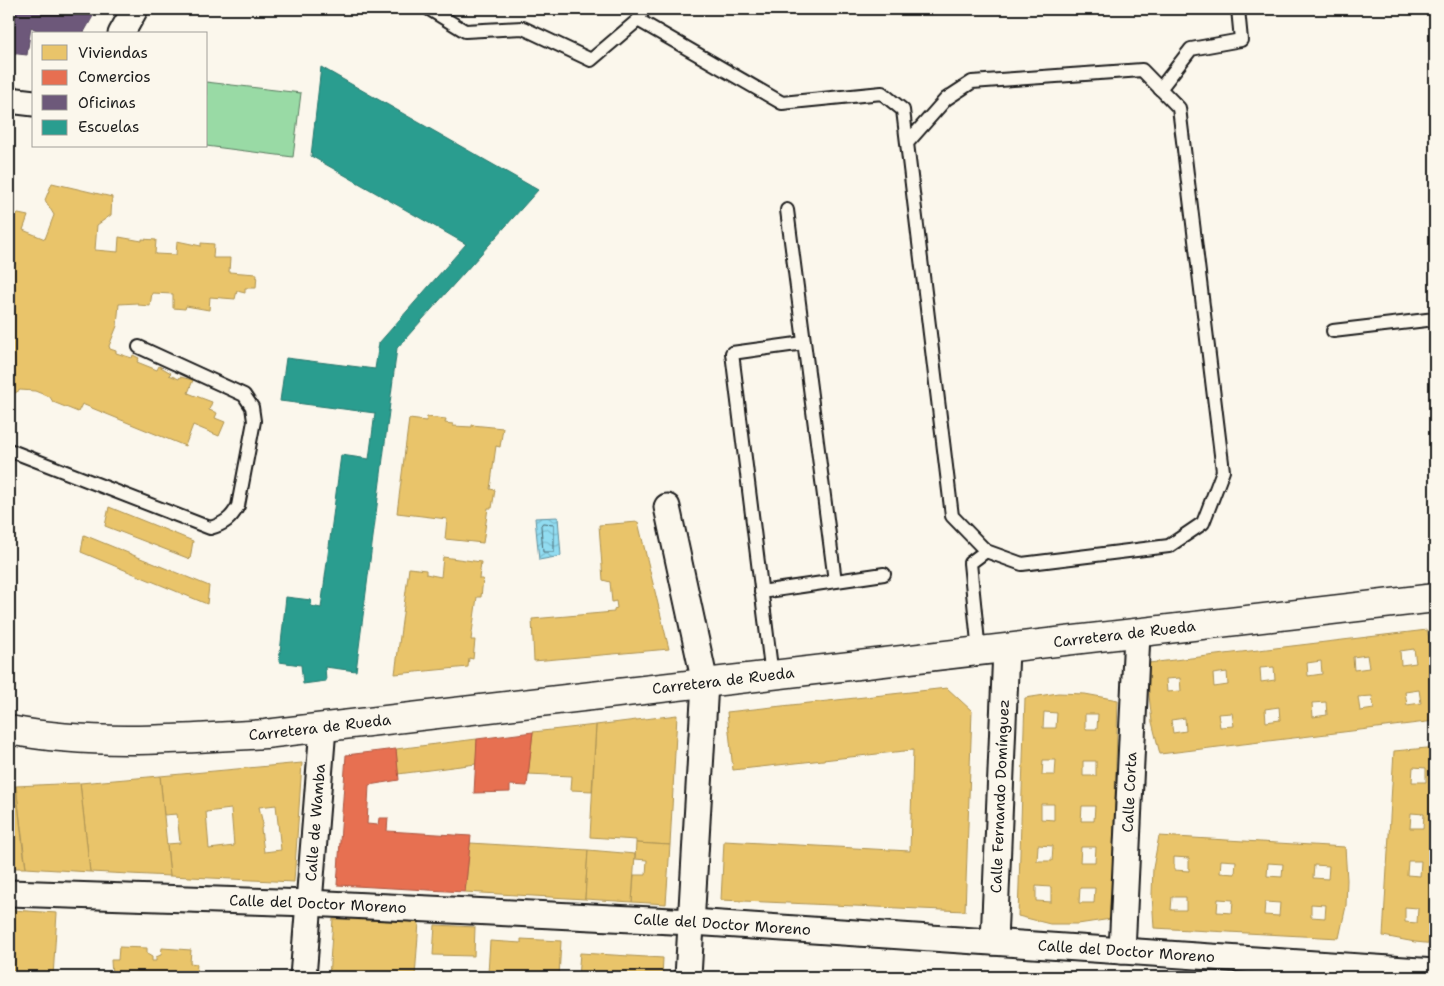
<svg xmlns="http://www.w3.org/2000/svg" width="1444" height="986" font-family="'Shantell Sans',sans-serif">
  <style>
    .pitch { fill: #99daa5; stroke: #5a7b60 }
    .water { fill: url(#water-waves); stroke: #628f9c }
    .homes { fill: #e9c46a; stroke: #ac9253; fill-rule: evenodd }
    .shops { fill: #e76f51; stroke: #aa5641 }
    .offices { fill: #6d597a; stroke: #55475e }
    .schools { fill: #2a9d8f; stroke: #26766c }
    .lines { fill: none; stroke-linecap: round; stroke-linejoin: round }
    .shore { stroke: #4b6971; stroke-width: 1 }
    .lane-casing { stroke: #1c1c1c; stroke-width: 16 }
    .street-casing { stroke: #1c1c1c; stroke-width: 29 }
    .secondary-casing { stroke: #1c1c1c; stroke-width: 31 }
    .lane { stroke: #fbf7ec; stroke-width: 12 }
    .street { stroke: #fbf7ec; stroke-width: 25 }
    .secondary { stroke: #fbf7ec; stroke-width: 28 }
    .labels { text-anchor: middle; dominant-baseline: central; stroke-width: 5; stroke-linejoin: round; paint-order: stroke }
    .street-label { font-size: 15px; fill: #1c1c1c; stroke: #fbf7ec }
  </style>
  <defs>
    <pattern id="water-waves" width="16" height="10" patternUnits="userSpaceOnUse" patternTransform="scale(1.25)"><rect width="16" height="10" fill="#91dcf1"/><path d="M0 5q4-4 8 0t8 0" fill="none" stroke="#7cbcce"/></pattern>
  </defs>
  <rect width="100%" height="100%" fill="#fbf7ec"/>
  <filter id="ink" filterUnits="userSpaceOnUse"><feTurbulence type="fractalNoise" baseFrequency=".02" numOctaves="2"/><feDisplacementMap in="SourceGraphic" scale="10" xChannelSelector="R" yChannelSelector="G"/><feConvolveMatrix kernelMatrix="1 2 1 2 8 2 1 2 1" color-interpolation-filters="sRGB"/></filter>
  <g filter="url(#ink)">
    <!-- pitch -->
    <path class="pitch" d="M206 82 301 93 293 157 206 146Z"/>
    <!-- water -->
    <path class="water" d="M558 517 561 556 539 560 535 518Z"/>
    <!-- homes -->
    <g class="homes">
      <path d="M52 183 112 197 111 215 97 225 95 250 118 252 119 237 142 241V239L156 240 155 254 176 255 177 241 201 246V243L214 244 213 258H230L229 272 257 274 256 288H245V293L237 291 235 299 210 297 209 310 186 306 185 309 173 308V294L152 293 150 306 138 305V303L119 304 117 326 109 346 110 349 116 351V353L132 358 133 355 139 358 137 362 157 370 159 366 171 373 169 375 179 379 180 377 193 380 188 393 212 402 209 410 217 413 215 418 225 422 219 436 193 425 185 446 82 404 78 412 53 402 50 397 35 391 20 390 15 393H9V212L28 216 23 230 45 239 54 215 45 200Z"/>
      <path d="M427 417 446 419 445 423 453 424V426L472 427V425L503 428 500 447 496 446 490 489 495 490 492 508H488L483 543 445 539 447 519 397 513 409 419 426 421Z"/>
      <path d="M109 507 193 541 190 559 105 526Z"/>
      <path d="M638 522 669 649 534 661 532 619 614 612V609L617 608 616 601 612 602 610 582 603 580 599 525Z"/>
      <path d="M84 535 209 586 207 604 81 552Z"/>
      <path d="M443 557 481 562 479 579H483L481 597H477L471 640H475L473 659 469 658 468 667 395 674 409 568 426 570V574L441 577Z"/>
      <path d="M1427 630 1435 661V721L1160 754 1152 722 1149 695V663ZM1414 649 1416 663 1401 665 1400 651ZM1367 655 1369 668 1354 670 1353 657ZM1321 661 1322 674 1308 676 1307 663ZM1274 667 1275 680 1261 682 1260 668ZM1227 672 1228 685 1214 687 1213 674ZM1180 678 1181 691 1167 692 1166 679ZM1419 690 1421 703 1407 705 1405 692ZM1372 696 1374 709 1360 711 1358 697ZM1326 702 1327 715 1313 717 1312 703ZM1279 707 1280 720 1266 722 1265 709ZM1232 713 1234 726 1220 727 1218 714ZM1185 718 1186 731 1173 733 1171 720Z"/>
      <path d="M947 688 972 711 965 911 721 900 724 841 910 851 913 750 733 770 727 712Z"/>
      <path d="M1058 693 1085 694 1118 700 1111 919 1078 924H1050L1018 916 1025 698ZM1044 712 1057 713 1056 728H1043ZM1085 714H1098L1097 729H1085ZM1043 760H1056L1055 775H1042ZM1083 761H1096V776H1083ZM1041 804H1054V820L1041 819ZM1082 806H1095L1094 821H1081ZM1038 845 1053 846 1052 861H1037ZM1081 847H1096L1095 862H1080ZM1036 886 1051 887V902L1036 901ZM1080 888H1095L1094 903H1079Z"/>
      <path d="M677 715 670 845 636 843V840L590 837 596 725Z"/>
      <path d="M596 725 592 791 571 790 572 776 528 774 533 732Z"/>
      <path d="M477 739 476 764 398 774 396 749Z"/>
      <path d="M1427 748H1435V944L1415 942 1383 936 1394 751ZM1413 767 1426 768V782H1412ZM1411 813 1424 814 1423 828H1410ZM1408 861H1421L1420 876 1407 875ZM1405 907 1418 908 1417 923 1405 922Z"/>
      <path d="M302 763 294 882 170 876 167 844 180 843 177 814 164 815 160 776ZM276 805 281 850 264 852 261 829 263 824 259 807ZM231 809 234 846 209 849 206 812Z"/>
      <path d="M160 776 170 876 90 872 80 783Z"/>
      <path d="M80 783 90 872 26 868 16 786Z"/>
      <path d="M16 786 23 849 26 868H9V787Z"/>
      <path d="M1159 836 1345 847 1347 880 1346 906 1339 938 1154 928 1152 894 1153 868ZM1174 857 1189 858V871L1174 870ZM1221 860 1236 861 1235 874 1220 873ZM1268 863 1283 864 1282 877 1267 876ZM1314 865 1329 866 1328 879 1313 878ZM1172 897H1186V910H1171ZM1218 899 1233 900 1232 913 1217 912ZM1265 902 1280 903 1279 916 1264 915ZM1311 904 1326 905 1325 918 1311 917Z"/>
      <path d="M470 843 588 850 585 899 465 892Z"/>
      <path d="M636 843 670 845 666 904 632 902 634 875H646L647 860 635 859Z"/>
      <path d="M588 850 635 854 632 902 585 899Z"/>
      <path d="M13 910 57 913 53 977H10Z"/>
      <path d="M333 919 419 922 415 977H329Z"/>
      <path d="M435 925 475 927 474 956 433 955Z"/>
      <path d="M521 939 561 941 559 977H515V975L488 973 490 941 521 943Z"/>
      <path d="M119 947 147 948V954L152 957V961H156V957L161 955 162 948 191 950 190 963 197 964 196 977H112L111 960H118Z"/>
      <path d="M580 953 663 958 662 977H578Z"/>
    </g>
    <!-- shops -->
    <g class="shops">
      <path d="M533 732 527 786 510 785V792L474 793 477 739Z"/>
      <path d="M396 749 399 780 369 785 367 824 378 825 379 818H388L387 831 471 836 465 892 337 885 346 755Z"/>
    </g>
    <!-- offices -->
    <path class="offices" d="M9 9H97L83 34H43L31 27 27 55 9 53Z"/>
    <!-- schools -->
    <path class="schools" d="M321 67 538 190 397 348 356 671 325 667 326 681 303 684 301 665 279 662 286 597 311 600V606L321 608 341 455 369 459 375 413 280 401 286 358 375 369 379 343 466 244 311 156Z"/>
    <g class="lines">
      <!-- shore -->
      <path class="shore" d="M543 523 554 524V552H543L541 526Z"/>
      <defs>
        <g id="lane">
          <path d="M429 9 465 31 523 28 591 60 638 20 644 9"/>
          <path d="M638 20 782 103 882 93 903 110 952 516 986 551 1022 564 1169 546 1203 523 1223 471 1179 108 1142 70 972 82 946 99 908 142"/>
          <path d="M1160 89 1191 49 1241 40 1238 9"/>
          <path d="M787 210 835 581"/>
          <path d="M1333 331 1435 319"/>
          <path d="M9 450 210 528C224 524 231 519 238 506L254 421 252 407 244 395 139 347"/>
          <path d="M761 592 884 574"/>
          <path d="M979 652 970 563 986 551"/>
          <path d="M772 676 732 353 804 343"/>
        </g>
        <g id="street">
          <path d="M121 34 135 9"/>
          <path d="M9 100 34 103"/>
          <path d="M667 507 705 683 688 977"/>
          <path id="s1" d="M9 893 308 903 692 922 1435 972"/>
          <path id="s2" d="M994 942 1006 649"/>
          <path id="s3" d="M1122 951 1137 634"/>
          <path id="s4" d="M303 977 323 728"/>
        </g>
        <g id="secondary">
          <path id="s5" d="M9 730C93 746 180 739 265 734L1435 598"/>
        </g>
      </defs>
      <!-- lane casing -->
      <use href="#lane" class="lane-casing"/>
      <!-- street casing -->
      <use href="#street" class="street-casing"/>
      <!-- secondary casing -->
      <use href="#secondary" class="secondary-casing"/>
      <!-- lane -->
      <use href="#lane" class="lane"/>
      <!-- street -->
      <use href="#street" class="street"/>
      <!-- secondary -->
      <use href="#secondary" class="secondary"/>
    </g>
  </g>
  <g class="labels">
    <!-- street labels -->
    <g class="street-label">
      <text stroke="none"><textPath href="#s5" startOffset="1122">Carretera de Rueda</textPath></text>
      <text stroke="none"><textPath href="#s5" startOffset="718">Carretera de Rueda</textPath></text>
      <text stroke="none"><textPath href="#s5" startOffset="312">Carretera de Rueda</textPath></text>
      <text stroke="none"><textPath href="#s3" startOffset="159">Calle Corta</textPath></text>
      <text stroke="none"><textPath href="#s2" startOffset="146">Calle Fernando Domínguez</textPath></text>
      <text stroke="none"><textPath href="#s4" startOffset="155">Calle de Wamba</textPath></text>
      <text stroke="none"><textPath href="#s1" startOffset="309">Calle del Doctor Moreno</textPath></text>
      <text stroke="none"><textPath href="#s1" startOffset="714">Calle del Doctor Moreno</textPath></text>
      <text stroke="none"><textPath href="#s1" startOffset="1119">Calle del Doctor Moreno</textPath></text>
    </g>
  </g>
  <!-- margin -->
  <rect width="1444" height="986" fill="none" stroke="#fbf7ec" stroke-width="30"/>
  <rect x="15" y="15" width="1414" height="956" fill="none" stroke="#1c1c1c" stroke-width="2" filter="url(#ink)"/>
  <!-- legend -->
  <rect x="32" y="32" width="175" height="115" fill="#fbf7ec" stroke="#a29f99"/>
  <rect x="42" y="45" width="25" height="15" fill="#e9c46a" stroke="#a29f99"/>
  <text x="78" y="58" font-size="15" fill="#1c1c1c">Viviendas</text>
  <rect x="42" y="70" width="25" height="15" fill="#e76f51" stroke="#a29f99"/>
  <text x="78" y="82" font-size="15" fill="#1c1c1c">Comercios</text>
  <rect x="42" y="95" width="25" height="15" fill="#6d597a" stroke="#a29f99"/>
  <text x="78" y="108" font-size="15" fill="#1c1c1c">Oficinas</text>
  <rect x="42" y="120" width="25" height="15" fill="#2a9d8f" stroke="#a29f99"/>
  <text x="78" y="132" font-size="15" fill="#1c1c1c">Escuelas</text>
</svg>
